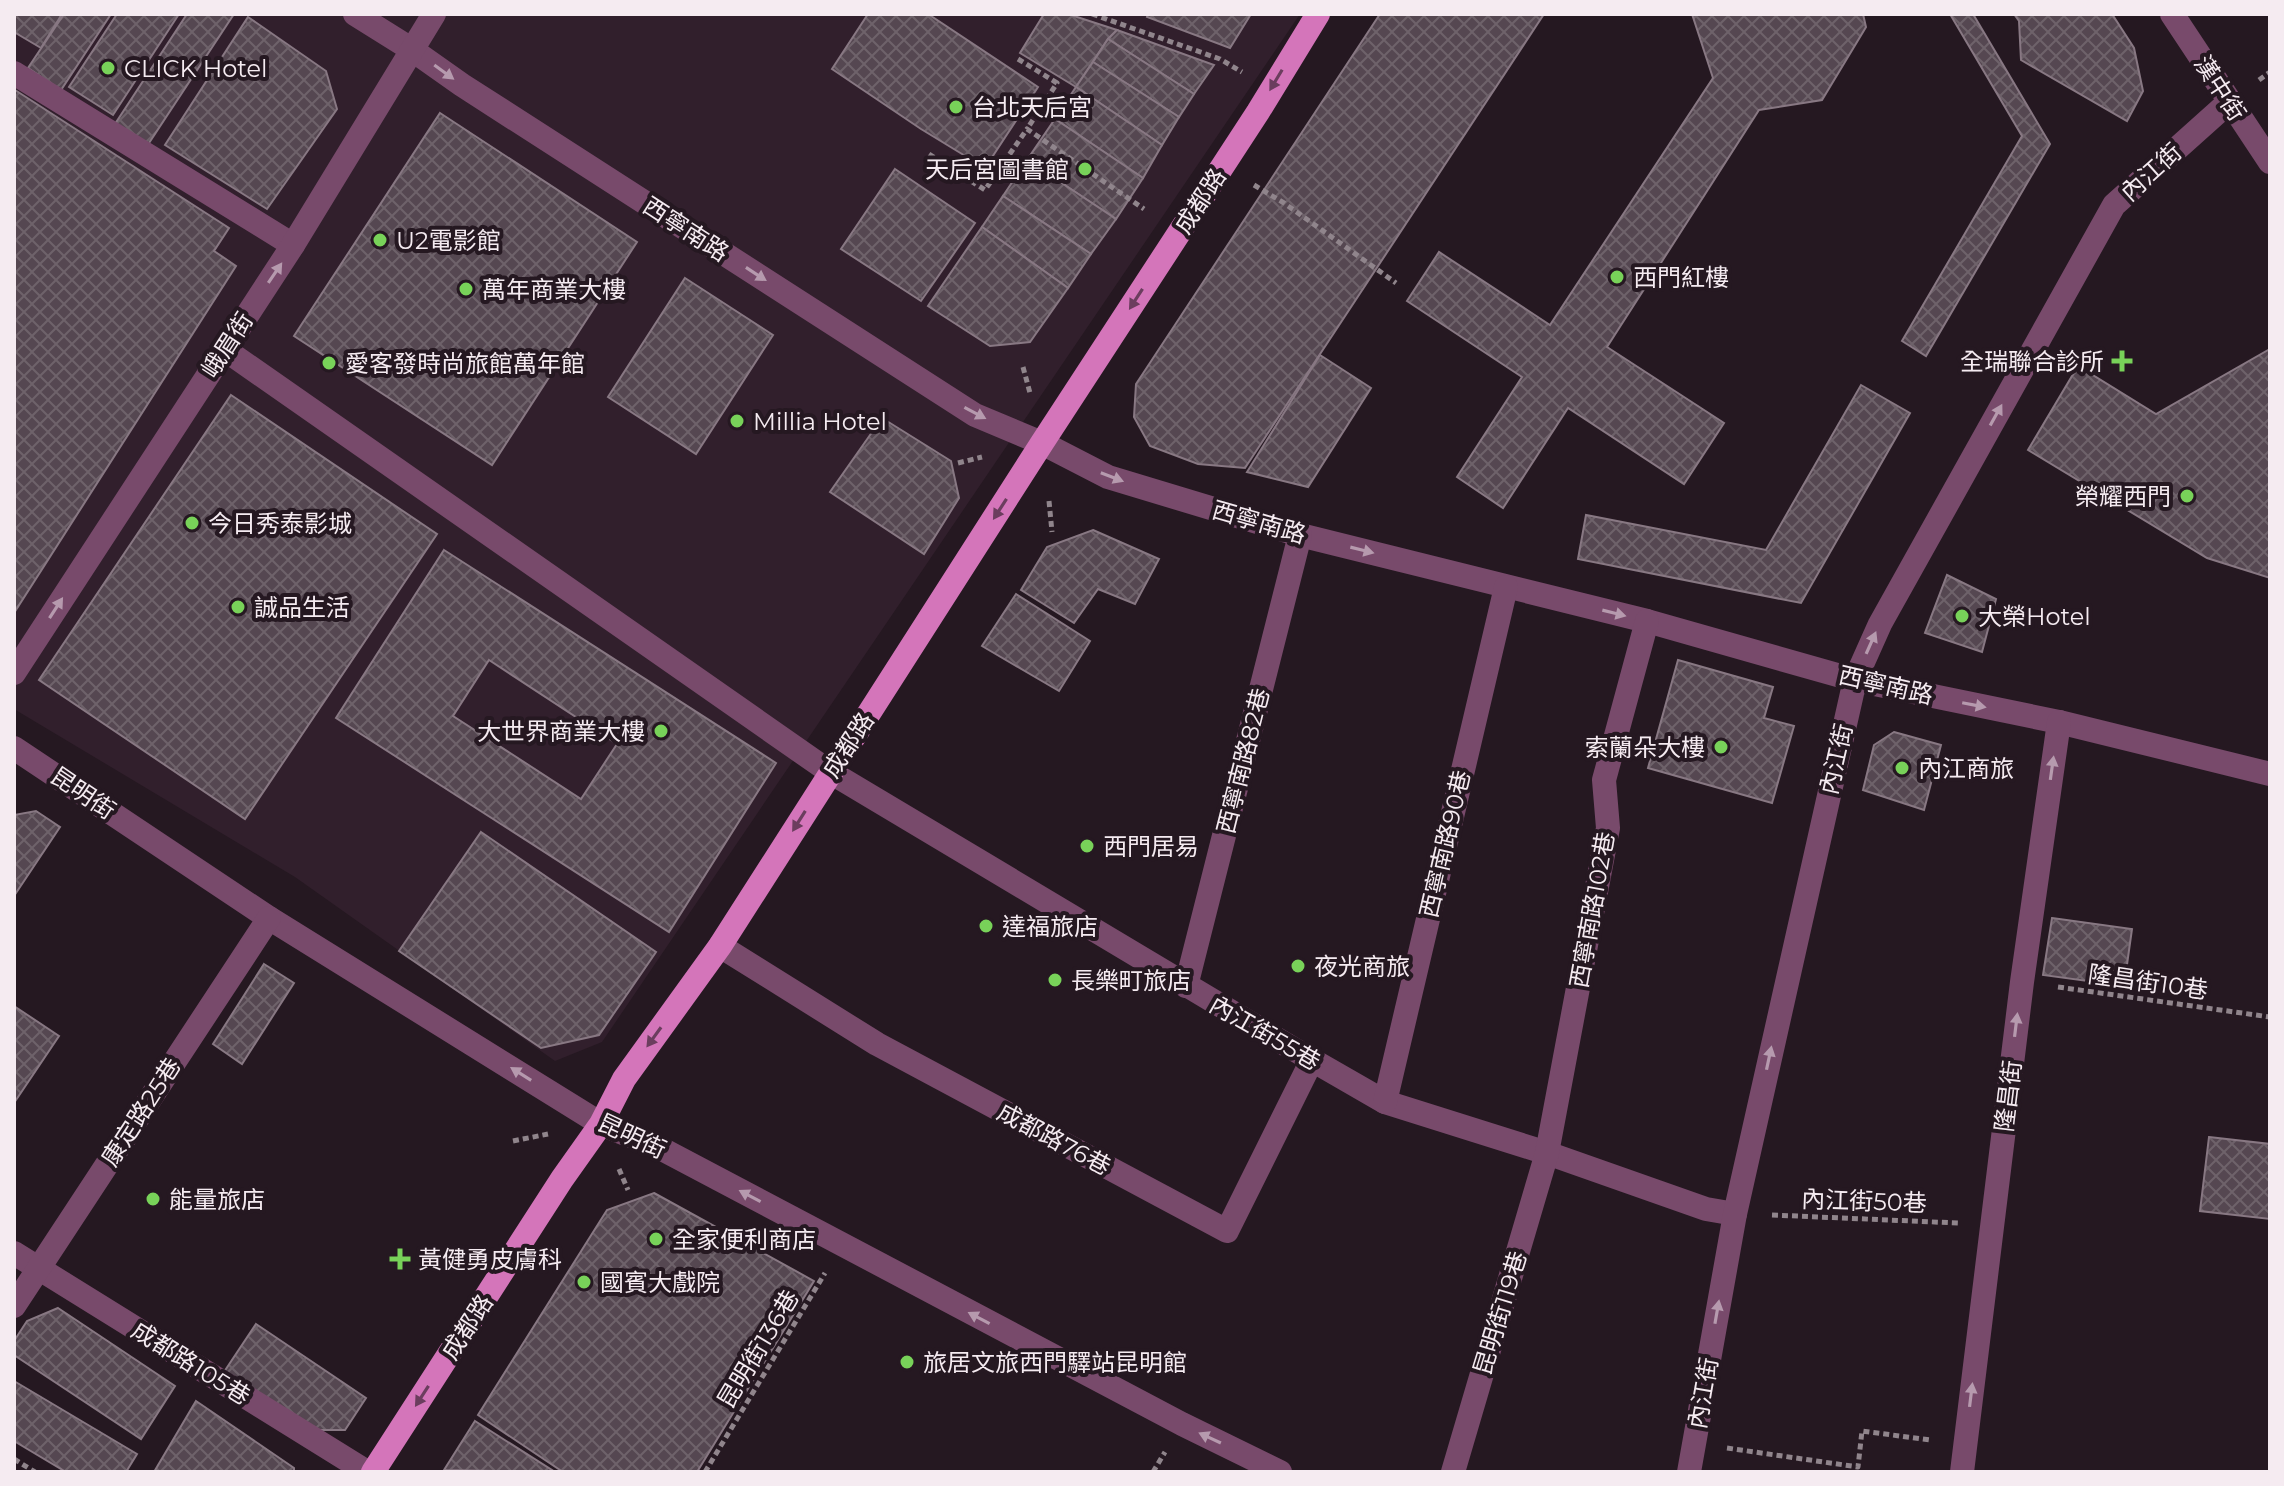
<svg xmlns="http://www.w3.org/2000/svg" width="2284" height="1486" font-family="Montserrat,'Noto Sans TC',sans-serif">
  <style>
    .built { fill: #311f2c }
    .building { fill: url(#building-cross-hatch); stroke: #887883; stroke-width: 2; fill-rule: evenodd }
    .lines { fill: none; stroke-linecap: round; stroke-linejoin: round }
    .path { stroke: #90858c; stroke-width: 5; stroke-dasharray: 6 4; stroke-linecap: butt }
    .minor { stroke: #784a6b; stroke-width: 24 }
    .major { stroke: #d475ba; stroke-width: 24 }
    .oneway { fill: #b69aae }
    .oneway2 { fill: #6b3d5e }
    .poi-dot { fill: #78d259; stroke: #251821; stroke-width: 3 }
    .labels { text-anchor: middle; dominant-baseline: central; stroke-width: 8; stroke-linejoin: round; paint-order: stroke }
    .poi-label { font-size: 24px; fill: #f5ebf1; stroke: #251821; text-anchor: start }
    .street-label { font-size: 24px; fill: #f5ebf1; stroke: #251821 }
  </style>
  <defs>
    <pattern id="building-cross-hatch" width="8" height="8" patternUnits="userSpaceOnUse" patternTransform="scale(2)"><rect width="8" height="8" fill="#554751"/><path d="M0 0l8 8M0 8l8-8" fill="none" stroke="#6e626a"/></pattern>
  </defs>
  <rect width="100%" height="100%" fill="#251821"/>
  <!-- built -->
  <path class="built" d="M14 14H1300L602 1042 555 1061 295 877 14 709Z"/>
  <!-- building -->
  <g class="building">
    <path d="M14 14H62L41 48 14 32Z"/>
    <path d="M64 14H111L61 90 28 68Z"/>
    <path d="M117 14H179L113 115 69 87Z"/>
    <path d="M187 14H234L145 149 113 127Z"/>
    <path d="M868 14H928L1038 87 985 168 921 129 832 69Z"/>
    <path d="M1044 14H1068L1117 30 1108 39 1076 87 1020 53Z"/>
    <path d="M1148 14H1251L1230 48 1147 17Z"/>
    <path d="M1380 14H1544L1245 468 1198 464 1150 446 1134 417 1136 384Z"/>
    <path d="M1692 14H1863L1866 27 1822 100 1759 110 1607 347 1724 423 1684 484 1568 408 1503 508 1457 477 1522 377 1407 301 1439 252 1550 325 1713 78Z"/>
    <path d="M1950 14H1973L2050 144 1926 356 1902 341 2022 136Z"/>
    <path d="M2014 14H2112L2134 48 2143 91 2127 121 2021 60 2019 21Z"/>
    <path d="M248 17 326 71 337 109 267 209 165 145Z"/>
    <path d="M1117 30 1214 65 1194 94 1108 39Z"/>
    <path d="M1108 39 1194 94 1179 117 1093 62Z"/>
    <path d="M1093 62 1179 117 1162 145 1076 87Z"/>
    <path d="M1076 87 1162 145 1143 178 1055 119Z"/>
    <path d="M15 90 229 228 214 251 236 266 14 613Z"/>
    <path d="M440 113 637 242 492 465 294 336Z"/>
    <path d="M1055 119 1143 178 1116 219 1027 160Z"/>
    <path d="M1027 160 1116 219 1091 254 1003 196Z"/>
    <path d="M895 169 975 223 921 301 841 249Z"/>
    <path d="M1003 196 1091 254 1068 288 982 227Z"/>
    <path d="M982 227 1068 288 1030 342 990 346 928 306Z"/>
    <path d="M685 278 773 335 696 454 608 397Z"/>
    <path d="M2270 349V578L2207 558 2028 450 2078 366 2156 414Z"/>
    <path d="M1320 355 1371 388 1308 487 1247 472Z"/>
    <path d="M1861 385 1910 413 1801 603 1578 559 1586 515 1766 550Z"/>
    <path d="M231 395 437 534 245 819 39 680Z"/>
    <path d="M882 418 951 461 959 498 924 554 830 492Z"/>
    <path d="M1093 530 1159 559 1135 604 1098 589 1074 623 1021 590 1047 547Z"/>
    <path d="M444 550 776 763 669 932 336 718ZM489 660 617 744 581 799 453 716Z"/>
    <path d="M1947 575 1996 599 1982 652 1925 633Z"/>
    <path d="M1016 594 1090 641 1059 691 982 646Z"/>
    <path d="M1678 660 1773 687 1764 718 1794 726 1772 803 1648 768Z"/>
    <path d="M1894 732 1941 745 1924 810 1863 790 1874 745Z"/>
    <path d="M36 811 60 827 14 896V815Z"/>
    <path d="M481 832 656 952 599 1035 541 1048 399 951Z"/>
    <path d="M2052 918 2132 929 2124 986 2043 975Z"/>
    <path d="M264 964 294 983 242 1064 213 1044Z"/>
    <path d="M14 1006 59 1036 14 1103Z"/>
    <path d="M2209 1137 2270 1144V1219L2200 1211Z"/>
    <path d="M654 1193 814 1281 697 1472H563L478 1415 607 1210Z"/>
    <path d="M58 1308 175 1386 141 1439 14 1355V1341L27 1321Z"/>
    <path d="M256 1324 366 1398 345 1430H310L224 1372Z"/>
    <path d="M14 1381 137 1454 126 1472H66L14 1441Z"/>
    <path d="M196 1401 294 1468V1472H154Z"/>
    <path d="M475 1421 555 1472 444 1470Z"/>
  </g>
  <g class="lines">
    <!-- path -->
    <g class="path">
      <path d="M1092 14 1220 59 1242 72"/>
      <path d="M1018 59 1057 83 1027 129"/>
      <path d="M2259 80 2270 72"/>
      <path d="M929 154 985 190 1027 129 1144 209"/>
      <path d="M1254 185 1284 203 1396 283"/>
      <path d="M1023 367 1030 393"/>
      <path d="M958 463 982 457"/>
      <path d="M1049 501 1052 532"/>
      <path d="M2058 987 2270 1017"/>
      <path d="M513 1141 548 1134"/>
      <path d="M619 1169 628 1190"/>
      <path d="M1772 1215 1958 1223"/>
      <path d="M1727 1448 1858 1467 1862 1431 1930 1440"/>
      <path d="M14 1459 35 1472"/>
      <path d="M705 1472 825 1273"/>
      <path d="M1153 1472 1165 1452"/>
    </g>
    <!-- minor -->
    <g class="minor">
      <path d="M355 14 411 49 462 85 975 415 1042 443 1108 477 1300 535 1647 621 1855 680 2059 722 2270 774"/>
      <path d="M2172 14 2270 162"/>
      <path d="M14 73 293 245"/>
      <path d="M224 349 830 772 1312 1060 1385 1102 1547 1153 1706 1209 1735 1214"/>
      <path d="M14 673 293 245 434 14"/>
      <path d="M14 748 269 918 601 1124 658 1147 1182 1424 1280 1472"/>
      <path d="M720 946 877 1044 1227 1231 1312 1060"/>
      <path d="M1186 986 1300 535"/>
      <path d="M1385 1102 1506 587"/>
      <path d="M14 1253 367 1472"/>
      <path d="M14 1306 269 918"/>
      <path d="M1453 1472 1547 1153 1608 828 1604 780 1647 621"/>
      <path d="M1689 1472 1735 1214 1855 680 1880 624 2114 205 2229 102"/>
      <path d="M1962 1472 2022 982 2059 722"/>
    </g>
    <!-- major -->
    <path class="major" d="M373 1472 562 1179 601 1124 624 1079 720 946 1042 443 1258 112 1318 14"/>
  </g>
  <!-- one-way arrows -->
  <defs><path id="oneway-solid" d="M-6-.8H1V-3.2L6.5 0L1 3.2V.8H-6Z" transform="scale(2)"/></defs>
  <g class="oneway">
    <use href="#oneway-solid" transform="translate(444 72) rotate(36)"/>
    <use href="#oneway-solid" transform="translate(275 273) rotate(-56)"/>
    <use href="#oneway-solid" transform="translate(756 274) rotate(33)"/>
    <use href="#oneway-solid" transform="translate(975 413) rotate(28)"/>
    <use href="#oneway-solid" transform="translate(1996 415) rotate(-61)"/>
    <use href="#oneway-solid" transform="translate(1112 477) rotate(21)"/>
    <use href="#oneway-solid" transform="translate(1362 550) rotate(14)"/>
    <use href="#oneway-solid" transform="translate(56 608) rotate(-57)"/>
    <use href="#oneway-solid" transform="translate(1614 613) rotate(14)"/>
    <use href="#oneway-solid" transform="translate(1871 643) rotate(-66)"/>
    <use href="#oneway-solid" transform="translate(1974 705) rotate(11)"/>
    <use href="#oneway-solid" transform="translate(2052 768) rotate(-82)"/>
    <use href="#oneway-solid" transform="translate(2016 1025) rotate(-83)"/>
    <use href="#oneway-solid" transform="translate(1769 1058) rotate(-78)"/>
    <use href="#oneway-solid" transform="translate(521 1074) rotate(-148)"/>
    <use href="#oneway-solid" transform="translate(750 1196) rotate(-152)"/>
    <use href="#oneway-solid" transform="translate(1717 1312) rotate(-80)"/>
    <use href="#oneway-solid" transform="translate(979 1318) rotate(-152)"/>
    <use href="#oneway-solid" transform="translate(1971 1395) rotate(-83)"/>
    <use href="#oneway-solid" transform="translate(1210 1438) rotate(-155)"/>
  </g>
  <g class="oneway2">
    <use href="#oneway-solid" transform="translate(1276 80) rotate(121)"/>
    <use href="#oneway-solid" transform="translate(1136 299) rotate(123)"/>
    <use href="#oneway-solid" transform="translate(1000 509) rotate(123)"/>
    <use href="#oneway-solid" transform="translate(799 821) rotate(122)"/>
    <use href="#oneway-solid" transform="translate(654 1037) rotate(126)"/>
    <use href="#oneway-solid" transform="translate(422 1396) rotate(123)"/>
  </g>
  <!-- markers -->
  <g class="poi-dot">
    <circle cx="108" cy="68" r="8"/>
    <circle cx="956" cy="107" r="8"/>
    <circle cx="1085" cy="169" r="8"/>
    <circle cx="380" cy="240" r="8"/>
    <circle cx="1617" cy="277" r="8"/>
    <circle cx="466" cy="289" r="8"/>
    <path d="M2118 349h8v8h8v8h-8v8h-8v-8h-8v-8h8z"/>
    <circle cx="329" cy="363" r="8"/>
    <circle cx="737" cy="421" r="8"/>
    <circle cx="2187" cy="496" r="8"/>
    <circle cx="192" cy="523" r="8"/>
    <circle cx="238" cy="607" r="8"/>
    <circle cx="1962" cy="616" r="8"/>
    <circle cx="661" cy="731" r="8"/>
    <circle cx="1721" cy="747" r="8"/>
    <circle cx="1902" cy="768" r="8"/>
    <circle cx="1087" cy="846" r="8"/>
    <circle cx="986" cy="926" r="8"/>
    <circle cx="1298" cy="966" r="8"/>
    <circle cx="1055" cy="980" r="8"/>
    <circle cx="153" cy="1199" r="8"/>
    <circle cx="656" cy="1239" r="8"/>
    <path d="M396 1247h8v8h8v8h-8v8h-8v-8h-8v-8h8z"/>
    <circle cx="584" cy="1282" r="8"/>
    <circle cx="907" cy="1362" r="8"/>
  </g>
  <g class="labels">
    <!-- poi labels -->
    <g class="poi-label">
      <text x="124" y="68">CLICK Hotel</text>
      <text x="972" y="107">台北天后宮</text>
      <text x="1069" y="169" text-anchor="end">天后宮圖書館</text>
      <text x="396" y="240">U2電影館</text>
      <text x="1633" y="277">西門紅樓</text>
      <text x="482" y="289">萬年商業大樓</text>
      <text x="2104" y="361" text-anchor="end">全瑞聯合診所</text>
      <text x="345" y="363">愛客發時尚旅館萬年館</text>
      <text x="753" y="421">Millia Hotel</text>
      <text x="2171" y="496" text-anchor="end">榮耀西門</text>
      <text x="208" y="523">今日秀泰影城</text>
      <text x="254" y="607">誠品生活</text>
      <text x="1978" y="616">大榮Hotel</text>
      <text x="645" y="731" text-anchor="end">大世界商業大樓</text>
      <text x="1705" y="747" text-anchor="end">索蘭朵大樓</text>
      <text x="1918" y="768">內江商旅</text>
      <text x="1103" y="846">西門居易</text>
      <text x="1002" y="926">達福旅店</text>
      <text x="1314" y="966">夜光商旅</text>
      <text x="1071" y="980">長樂町旅店</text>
      <text x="169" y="1199">能量旅店</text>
      <text x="672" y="1239">全家便利商店</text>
      <text x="418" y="1259">黃健勇皮膚科</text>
      <text x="600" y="1282">國賓大戲院</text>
      <text x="923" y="1362">旅居文旅西門驛站昆明館</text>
    </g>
    <!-- street labels -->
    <g class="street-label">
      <text transform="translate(2220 88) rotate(57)">漢中街</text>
      <text transform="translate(2151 172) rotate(-42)">內江街</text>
      <text transform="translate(1200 201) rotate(-57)">成都路</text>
      <text transform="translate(686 229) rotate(33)">西寧南路</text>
      <text transform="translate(227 345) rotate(-57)">峨眉街</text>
      <text transform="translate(1259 522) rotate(16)">西寧南路</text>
      <text transform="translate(1886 685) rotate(13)">西寧南路</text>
      <text transform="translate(848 745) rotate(-57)">成都路</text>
      <text transform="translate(1836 759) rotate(-77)">內江街</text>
      <text transform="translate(1243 761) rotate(-76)">西寧南路82巷</text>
      <text transform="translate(83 793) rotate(34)">昆明街</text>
      <text transform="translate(1445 844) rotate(-77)">西寧南路90巷</text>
      <text transform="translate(1592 910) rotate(-80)">西寧南路102巷</text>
      <text transform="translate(2148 982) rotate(8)">隆昌街10巷</text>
      <text transform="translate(1265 1033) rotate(30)">內江街55巷</text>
      <text transform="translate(2008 1096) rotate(-83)">隆昌街</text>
      <text transform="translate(141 1112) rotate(-57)">康定路25巷</text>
      <text transform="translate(632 1136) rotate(25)">昆明街</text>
      <text transform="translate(1054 1139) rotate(28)">成都路76巷</text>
      <text transform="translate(1864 1201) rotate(2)">內江街50巷</text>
      <text transform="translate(1500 1313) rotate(-73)">昆明街119巷</text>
      <text transform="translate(467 1327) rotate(-57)">成都路</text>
      <text transform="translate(758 1349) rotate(-59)">昆明街136巷</text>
      <text transform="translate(191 1363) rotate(32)">成都路105巷</text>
      <text transform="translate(1703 1393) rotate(-80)">內江街</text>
    </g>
  </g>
  <!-- border -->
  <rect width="2284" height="1486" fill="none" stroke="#f5ebf1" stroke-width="32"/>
</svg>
